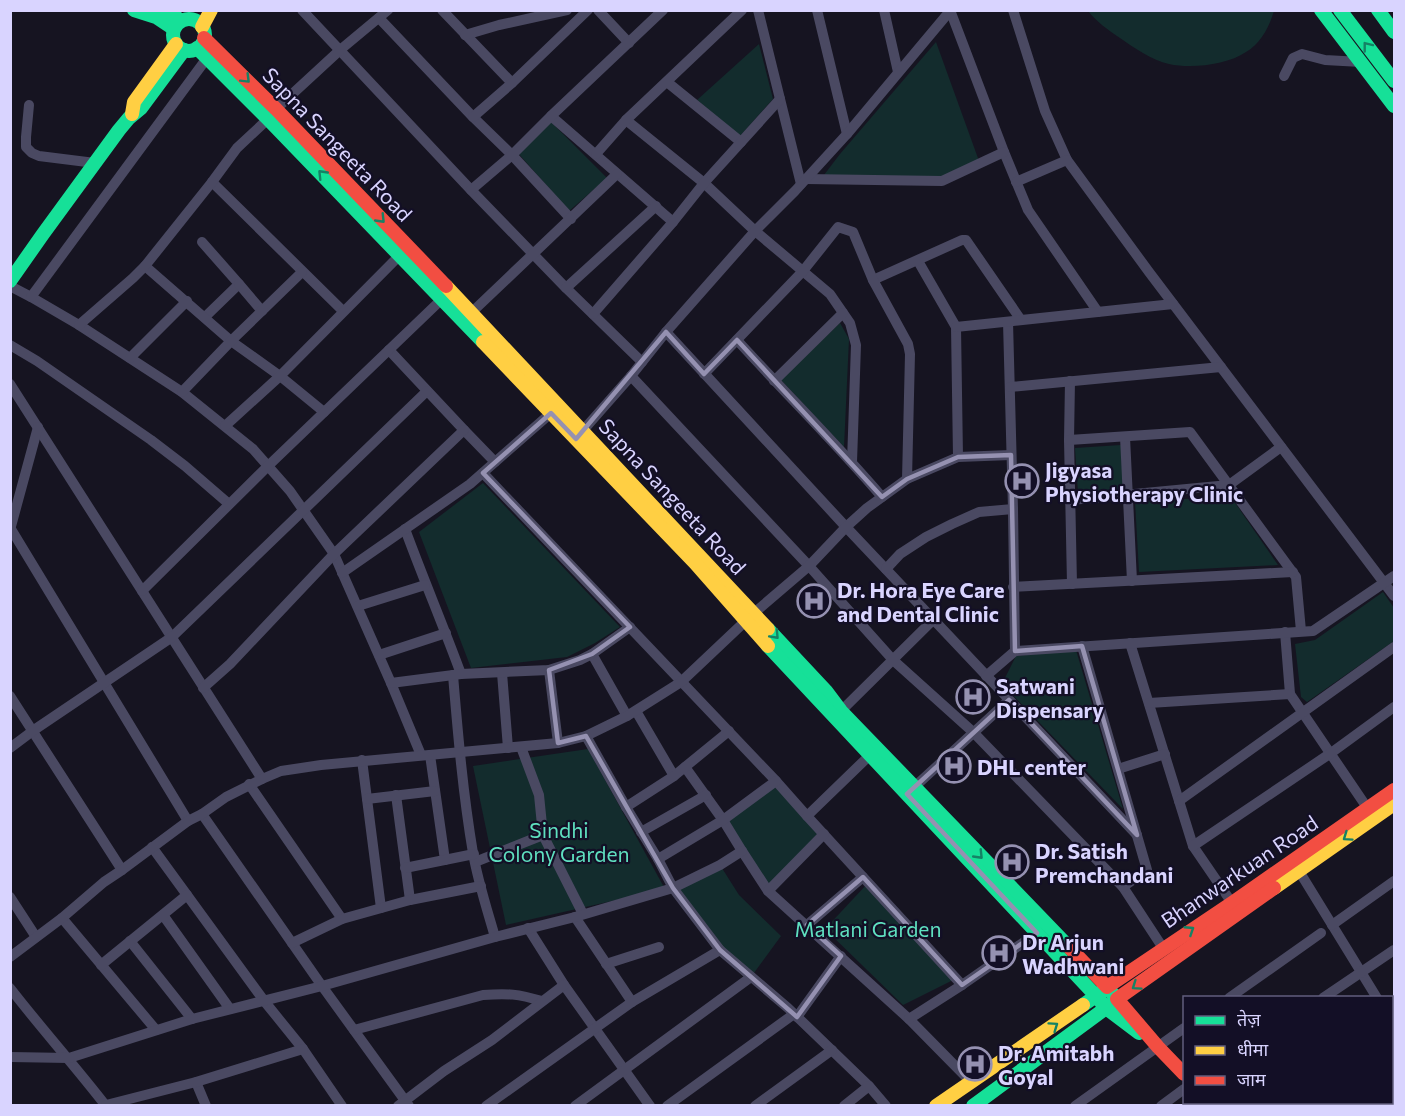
<svg xmlns="http://www.w3.org/2000/svg" width="1405" height="1116" font-family="Commissioner,'Noto Sans Devanagari',sans-serif">
  <style>
    .green { fill: #132c2d }
    .lines { fill: none; stroke-linecap: round; stroke-linejoin: round }
    .street { stroke: #4a4962; stroke-width: 10 }
    .fast { stroke: #16e098; stroke-width: 14 }
    .slow { stroke: #ffcf43; stroke-width: 14 }
    .jam { stroke: #f24e42; stroke-width: 14 }
    .oneway { stroke: #158265 }
    .marked { fill: none; stroke: #9591b1; stroke-width: 4.5; stroke-linejoin: round }
    .labels { text-anchor: middle; dominant-baseline: central; stroke-width: 4.5; stroke-linejoin: round; paint-order: stroke }
    .street-label { font-size: 21px; fill: #d9d4ff; stroke: #130f26 }
    .poi-label { font-size: 21px; font-weight: bold; fill: #d9d4ff; stroke: #130f26; text-anchor: start }
    .park-label { font-size: 21px; fill: #5fe0c0; stroke: #130f26 }
  </style>
  <rect width="100%" height="100%" fill="#161421"/>
  <!-- green -->
  <g class="green">
    <path d="M1088 11H1274C1269 27 1261 43 1246 52 1227 65 1191 69 1169 64 1152 60 1134 48 1120 38 1108 30 1097 22 1088 11Z"/>
    <path d="M936 42 979 161 943 179 824 175 840 154Z"/>
    <path d="M759 44 773 99 740 136 697 100Z"/>
    <path d="M550 121 607 178 569 211 518 153Z"/>
    <path d="M840 323 849 339 844 447 781 380Z"/>
    <path d="M1121 445 1123 490 1078 493 1075 448Z"/>
    <path d="M483 483 620 627 595 643 567 657 471 668 419 532Z"/>
    <path d="M1231 497 1278 565 1139 572 1135 501Z"/>
    <path d="M1383 592 1394 608V641L1307 702 1301 697 1295 644 1315 640Z"/>
    <path d="M1076 650 1123 809 1002 684 1016 656Z"/>
    <path d="M588 749 665 889 506 925 473 766Z"/>
    <path d="M776 781 824 834 768 891 723 820Z"/>
    <path d="M720 865 739 895 781 936 751 977 720 950 673 888Z"/>
    <path d="M869 882 955 979 903 1005 825 929Z"/>
  </g>
  <g class="lines">
    <!-- street -->
    <g class="street">
      <path d="M302 10 471 190 566 288 642 362"/>
      <path d="M442 10 512 83"/>
      <path d="M598 10 629 43"/>
      <path d="M758 10 801 184"/>
      <path d="M817 10 847 134"/>
      <path d="M884 10 898 72"/>
      <path d="M950 10 1004 152 1028 210 1098 312"/>
      <path d="M1013 10 1045 111 1067 160 1149 272 1394 596"/>
      <path d="M379 18 473 117 512 155 571 219"/>
      <path d="M465 35 499 25 567 10"/>
      <path d="M1284 76 1293 58 1302 54 1325 60 1361 62"/>
      <path d="M667 82 741 142"/>
      <path d="M29 105 26 137V147L32 153 39 156 95 163"/>
      <path d="M276 109 340 50 388 10"/>
      <path d="M551 116 673 222"/>
      <path d="M473 117 512 83 588 10"/>
      <path d="M626 120 704 183 755 231 830 294 850 323 856 345 852 462"/>
      <path d="M596 154 626 120 742 10"/>
      <path d="M806 179 942 181 1004 152"/>
      <path d="M212 182 343 311"/>
      <path d="M1016 182 1067 160"/>
      <path d="M471 190 512 155 551 116 663 10"/>
      <path d="M202 242 239 284 205 317"/>
      <path d="M918 261 956 327 958 457"/>
      <path d="M145 266 231 341 280 376 324 412"/>
      <path d="M873 280 962 240H966L1021 320"/>
      <path d="M239 284 262 311"/>
      <path d="M10 286 31 297 79 325 182 392 253 449 290 491 334 554 391 683 421 755"/>
      <path d="M566 288 656 206"/>
      <path d="M31 297 207 58"/>
      <path d="M471 313 617 174"/>
      <path d="M593 314 673 222 704 183 780 99"/>
      <path d="M1008 322 1013 509 1015 651"/>
      <path d="M79 325 133 278 145 266 212 182 237 148 268 119"/>
      <path d="M956 327 1173 304"/>
      <path d="M666 332 846 527 1137 835"/>
      <path d="M737 340C785 393 836 443 882 497"/>
      <path d="M10 345 37 361 151 440 185 466 229 504"/>
      <path d="M389 350 464 430 495 462"/>
      <path d="M130 358 187 301"/>
      <path d="M704 374 803 271 838 227 853 232 873 280 908 344 910 354 907 479"/>
      <path d="M631 376 809 566 893 660 973 732 1123 887 1163 948"/>
      <path d="M774 381 843 313"/>
      <path d="M1070 381 1069 440 1072 584"/>
      <path d="M10 384 262 779"/>
      <path d="M1010 387 1221 367"/>
      <path d="M182 392 231 341 302 272"/>
      <path d="M225 426 280 376 400 255"/>
      <path d="M579 435 631 376 666 332 755 231 795 191 847 134 950 11"/>
      <path d="M1125 437 1132 581"/>
      <path d="M1069 440 1190 432 1296 577 1301 631"/>
      <path d="M483 473 776 781 807 816 962 985"/>
      <path d="M1071 500 1229 485 1281 447"/>
      <path d="M11 529 188 821"/>
      <path d="M405 529C423 578 443 625 461 674"/>
      <path d="M10 530 38 427"/>
      <path d="M886 569 900 554 926 537 952 524 979 512 1013 509"/>
      <path d="M342 573 470 484 551 413"/>
      <path d="M1013 587 1293 572"/>
      <path d="M142 591 268 466 442 299"/>
      <path d="M358 606 425 585"/>
      <path d="M1285 632 1290 694 1368 809"/>
      <path d="M1130 643 1193 846 1232 903"/>
      <path d="M1082 646 1147 870 1123 887"/>
      <path d="M592 654 627 716"/>
      <path d="M379 655 446 633"/>
      <path d="M549 670 558 743"/>
      <path d="M502 673 508 748"/>
      <path d="M453 675C458 735 463 794 473 853 478 882 487 909 495 937"/>
      <path d="M986 676 1015 651 1313 631 1394 576"/>
      <path d="M391 683 461 674 549 670 580 660 592 654 630 627"/>
      <path d="M203 688 230 664 334 554 464 430"/>
      <path d="M10 696 122 870"/>
      <path d="M1149 703 1290 694"/>
      <path d="M636 711 674 776"/>
      <path d="M841 711 933 620"/>
      <path d="M586 736 626 807 658 859 673 888 720 950 788 1008 869 1086 886 1106"/>
      <path d="M521 747 539 795 543 835 583 914"/>
      <path d="M10 748 34 730 172 637 427 391"/>
      <path d="M430 755 445 860"/>
      <path d="M362 760 381 908"/>
      <path d="M685 767 723 820 742 851 768 891 909 1019 971 1082"/>
      <path d="M1118 769 1165 754"/>
      <path d="M249 784 342 919"/>
      <path d="M910 791 1009 700"/>
      <path d="M396 795 410 900"/>
      <path d="M367 799 435 791"/>
      <path d="M1179 801 1394 647"/>
      <path d="M626 807 674 776 729 731"/>
      <path d="M202 814 322 986 409 1106"/>
      <path d="M807 816 870 755"/>
      <path d="M641 832 706 795"/>
      <path d="M1193 846 1331 753 1394 707"/>
      <path d="M152 847 265 1002 303 1049 342 1106"/>
      <path d="M658 859 723 820 776 781"/>
      <path d="M475 862 543 835"/>
      <path d="M405 868 474 854"/>
      <path d="M1299 871 1377 998"/>
      <path d="M768 891 824 834"/>
      <path d="M10 897 36 937"/>
      <path d="M163 915 230 1009"/>
      <path d="M575 917 632 1002"/>
      <path d="M62 918 156 1030"/>
      <path d="M807 925 863 877"/>
      <path d="M1332 925 1394 881"/>
      <path d="M528 928 564 985 650 1106"/>
      <path d="M130 941 192 1019"/>
      <path d="M292 943 342 919 410 900 481 886"/>
      <path d="M10 957 62 918 104 882 122 870 188 821 202 814 226 797 262 779 281 771 321 765 558 743 586 736 627 716 681 682 754 613 809 566 846 527 867 508 907 479 958 457 1011 455"/>
      <path d="M606 964 659 947"/>
      <path d="M101 965 187 895"/>
      <path d="M10 988C41 1028 75 1066 106 1106"/>
      <path d="M1229 998 1321 933"/>
      <path d="M1323 998 1394 950"/>
      <path d="M797 1017 841 956"/>
      <path d="M909 1019 962 985 1037 933"/>
      <path d="M1392 1022 1394 1027"/>
      <path d="M354 1030 483 995C508 993 518 994 542 1001"/>
      <path d="M1392 1044H1394"/>
      <path d="M10 1057 69 1058 192 1019 322 986 495 937 575 917 673 888 720 865 742 851"/>
      <path d="M196 1082 206 1106"/>
      <path d="M106 1105 196 1082 303 1049"/>
      <path d="M398 1106 444 1071 492 1040 564 985"/>
      <path d="M486 1106 632 1002 720 950"/>
      <path d="M575 1106 751 977"/>
      <path d="M667 1106 794 1014"/>
      <path d="M755 1106 832 1050"/>
      <path d="M844 1106 869 1086"/>
      <path d="M1075 1106 1184 1028"/>
      <path d="M1161 1106 1184 1089"/>
    </g>
    <!-- fast -->
    <g class="fast">
      <path d="M134 10 156 17 174 29"/>
      <path d="M167 10 181 21"/>
      <path d="M1321 10 1394 106"/>
      <path d="M1340 10 1394 81"/>
      <path d="M1378 10 1394 32"/>
      <circle cx="189" cy="35" r="16"/>
      <path d="M197 48 268 119 483 342"/>
      <path d="M10 281 43 234 119 130 129 118 141 108 184 50"/>
      <path d="M768 629 826 691 841 711 1070 948"/>
      <path d="M768 646 1096 996 1083 1005"/>
      <path d="M973 1106 1106 1008 1117 999 1107 987 1096 996 1106 1008 1139 1033"/>
    </g>
    <!-- slow -->
    <g class="slow">
      <path d="M202 27 211 10"/>
      <path d="M132 114 134 102 176 44"/>
      <path d="M446 286 768 629"/>
      <path d="M483 342 695 563 768 646"/>
      <path d="M1274 888 1394 804"/>
      <path d="M1211 1102 1214 1106"/>
      <path d="M936 1106 1083 1005"/>
    </g>
    <!-- jam -->
    <g class="jam">
      <path d="M204 38 276 109 446 286"/>
      <path d="M1070 948 1107 987 1232 903 1394 790"/>
      <path d="M1184 1074 1158 1047 1117 999 1274 888"/>
    </g>
  </g>
  <!-- one-way arrows -->
  <defs><path id="oneway-chevron" d="M-2-3.5L2.5 0L-2 3.5" fill="none" stroke-width="1.6" stroke-linecap="round" stroke-linejoin="round" transform="scale(1.5)"/></defs>
  <g class="oneway">
    <use href="#oneway-chevron" transform="translate(1367 46) rotate(-128)"/>
    <use href="#oneway-chevron" transform="translate(246 79) rotate(45)"/>
    <use href="#oneway-chevron" transform="translate(322 174) rotate(-134)"/>
    <use href="#oneway-chevron" transform="translate(381 219) rotate(46)"/>
    <use href="#oneway-chevron" transform="translate(775 635) rotate(47)"/>
    <use href="#oneway-chevron" transform="translate(1347 837) rotate(145)"/>
    <use href="#oneway-chevron" transform="translate(979 855) rotate(46)"/>
    <use href="#oneway-chevron" transform="translate(1190 930) rotate(-33)"/>
    <use href="#oneway-chevron" transform="translate(1136 986) rotate(145)"/>
    <use href="#oneway-chevron" transform="translate(1054 1026) rotate(-35)"/>
  </g>
  <!-- marked area -->
  <path class="marked" d="M666 332 704 374 737 340 882 497 907 479 958 457 1011 455 1015 651 1082 646 1137 835 1009 700 907 794 1037 933 962 985 863 877 807 925 841 956 797 1017 720 950 673 888 586 736 558 743 549 670 592 654 630 627 483 473 551 413 576 439Z"/>
  <!-- icons -->
  <defs>
    <symbol id="hospital-ring" viewBox="-11 -11 22 22"><circle r="9.5" fill="#130f26" stroke="#9591b1" stroke-width="1.5"/><path d="M-5-5h3v3.5h4V-5h3V5h-3V1.5h-4V5h-3Z" fill="#9591b1"/></symbol>
  </defs>
  <g fill-rule="evenodd">
    <use href="#hospital-ring" x="1003" y="462" width="38" height="38"/>
    <use href="#hospital-ring" x="795" y="582" width="38" height="38"/>
    <use href="#hospital-ring" x="954" y="678" width="38" height="38"/>
    <use href="#hospital-ring" x="935" y="747" width="38" height="38"/>
    <use href="#hospital-ring" x="993" y="843" width="38" height="38"/>
    <use href="#hospital-ring" x="980" y="934" width="38" height="38"/>
    <use href="#hospital-ring" x="956" y="1045" width="38" height="38"/>
  </g>
  <g class="labels">
    <!-- street labels -->
    <g class="street-label">
      <text transform="translate(338 144) rotate(46)">Sapna Sangeeta Road</text>
      <text transform="translate(673 496) rotate(47)">Sapna Sangeeta Road</text>
      <text transform="translate(1239 871) rotate(-34)">Bhanwarkuan Road</text>
    </g>
    <!-- poi labels -->
    <g class="poi-label">
      <text x="1045" y="469">Jigyasa<tspan x="1045" dy="24">Physiotherapy Clinic</tspan></text>
      <text x="837" y="589">Dr. Hora Eye Care<tspan x="837" dy="24">and Dental Clinic</tspan></text>
      <text x="996" y="685">Satwani<tspan x="996" dy="24">Dispensary</tspan></text>
      <text x="977" y="766">DHL center</text>
      <text x="1035" y="850">Dr. Satish<tspan x="1035" dy="24">Premchandani</tspan></text>
      <text x="1022" y="941">Dr Arjun<tspan x="1022" dy="24">Wadhwani</tspan></text>
      <text x="998" y="1052">Dr. Amitabh<tspan x="998" dy="24">Goyal</tspan></text>
    </g>
    <!-- park labels -->
    <g class="park-label">
      <text x="559" y="829">Sindhi<tspan x="559" dy="24">Colony Garden</tspan></text>
      <text x="868" y="928">Matlani Garden</text>
    </g>
  </g>
  <!-- border -->
  <rect width="1405" height="1116" fill="none" stroke="#d9d4ff" stroke-width="24"/>
  <!-- legend -->
  <rect x="1183" y="996" width="210" height="108" fill="#130f26" stroke="#625e7d" stroke-width="1.5"/>
  <rect x="1195" y="1016" width="30" height="9" fill="#16e098" stroke="#625e7d" stroke-width="1.5"/>
  <text x="1237" y="1026" font-size="18" fill="#d9d4ff">तेज़</text>
  <rect x="1195" y="1046" width="30" height="9" fill="#ffcf43" stroke="#625e7d" stroke-width="1.5"/>
  <text x="1237" y="1056" font-size="18" fill="#d9d4ff">धीमा</text>
  <rect x="1195" y="1076" width="30" height="9" fill="#f24e42" stroke="#625e7d" stroke-width="1.5"/>
  <text x="1237" y="1086" font-size="18" fill="#d9d4ff">जाम</text>
</svg>
